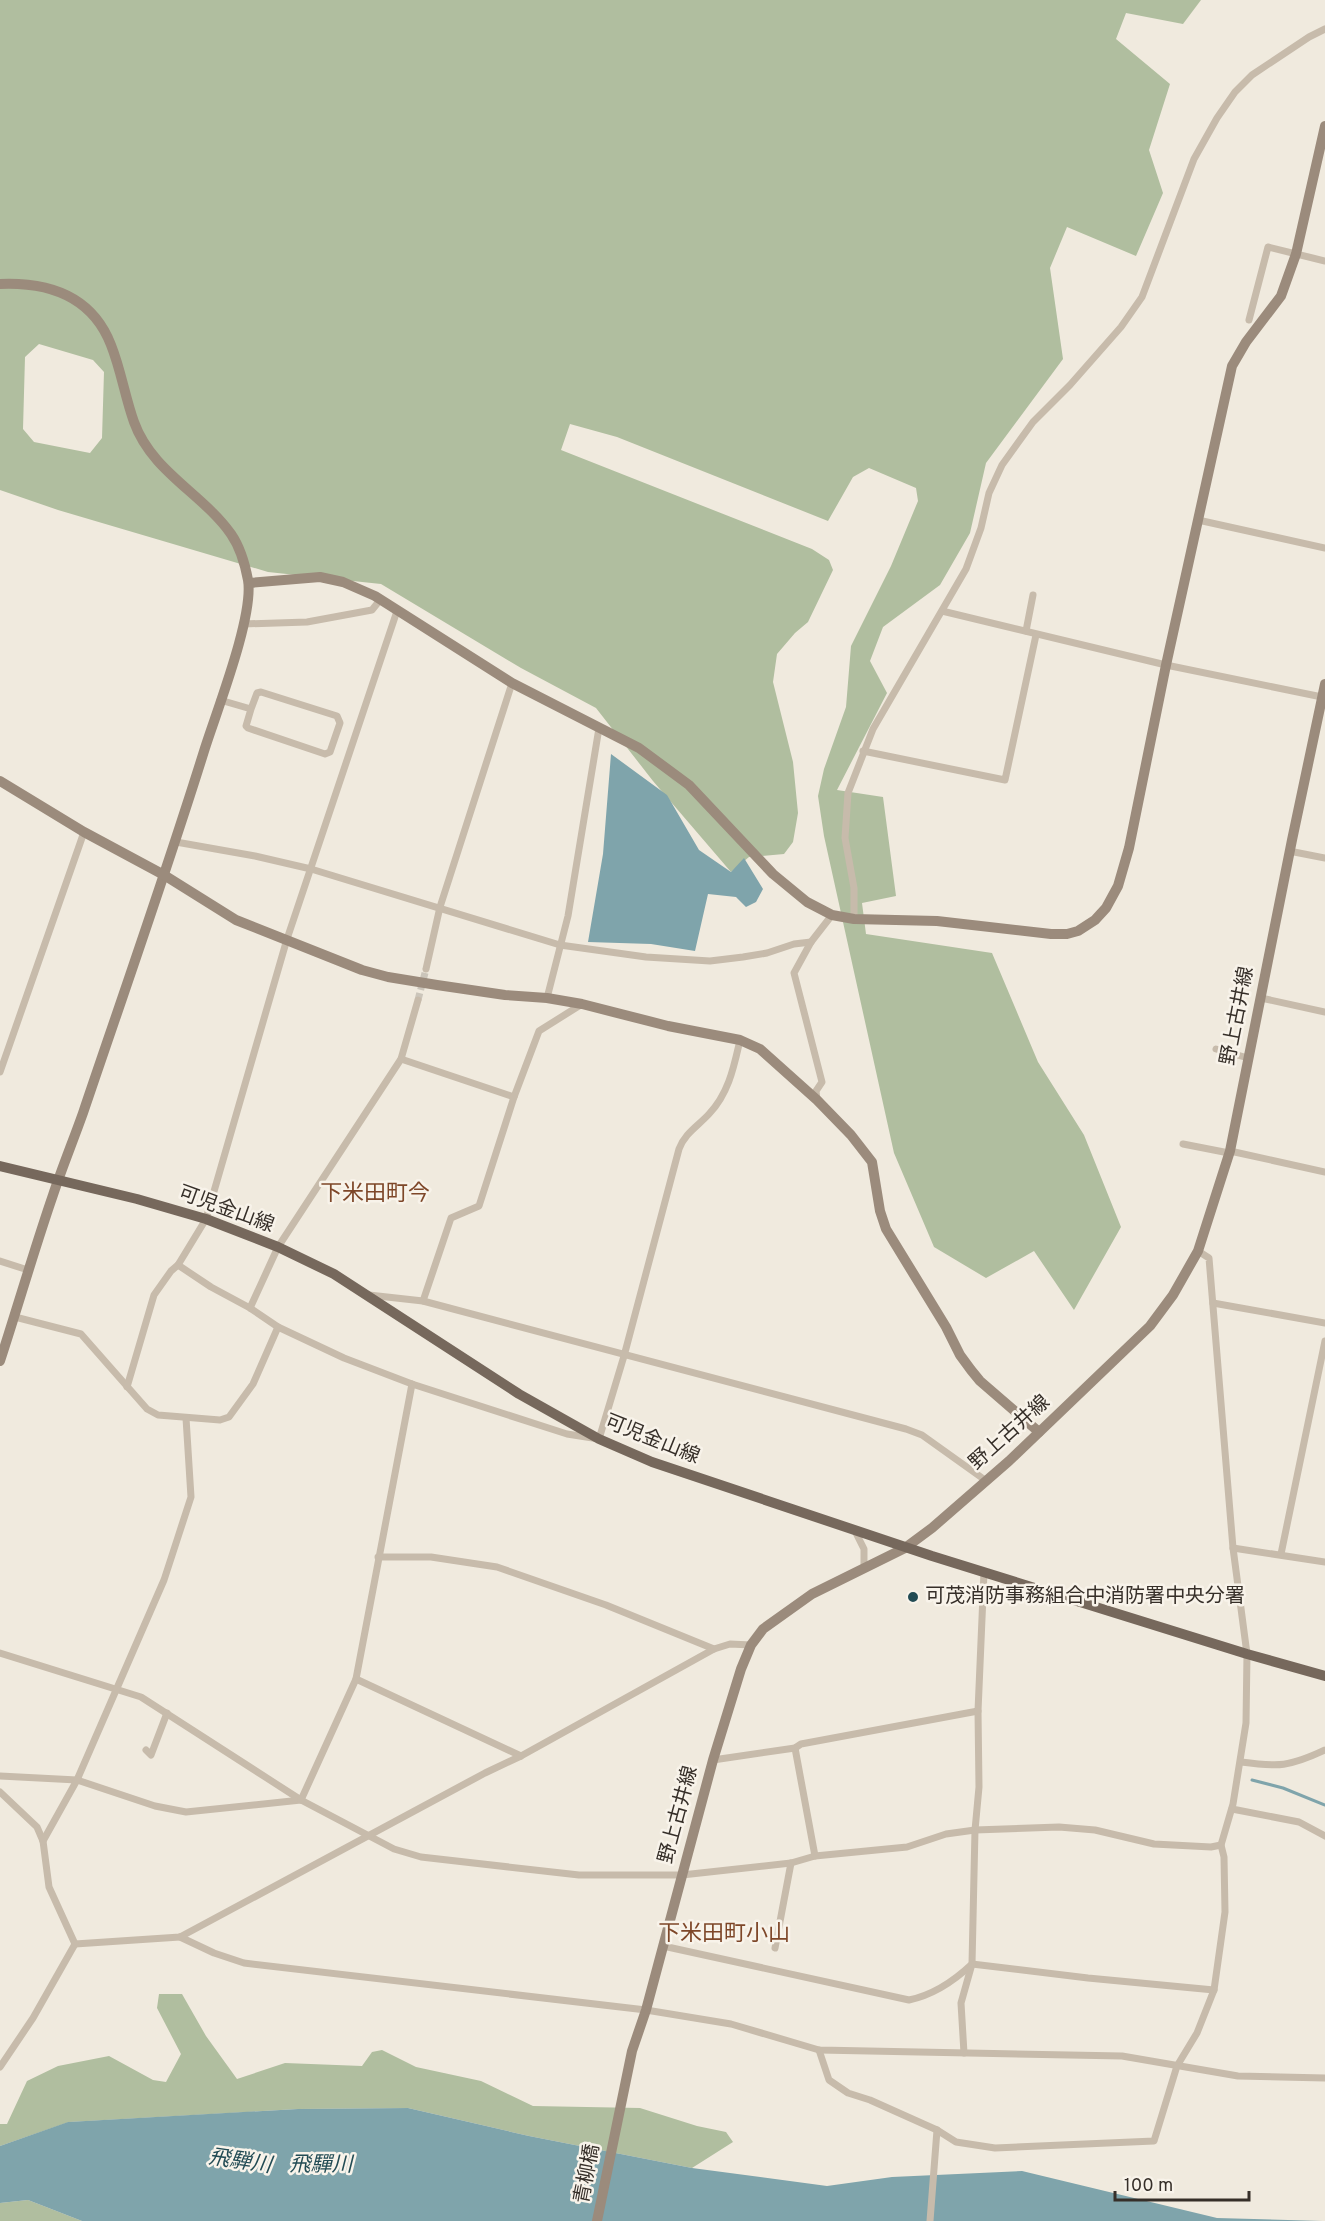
<svg xmlns="http://www.w3.org/2000/svg" width="1325" height="2221" font-family="Overpass,'Noto Sans JP',sans-serif">
  <style>
    .green { fill: #b0be9f; fill-rule: evenodd }
    .water { fill: #7fa4ab }
    .lines { fill: none; stroke-linecap: round; stroke-linejoin: round }
    .stream { stroke: #7fa4ab; stroke-width: 3 }
    .street-tunnel { stroke: #cbc5ba; stroke-width: 7; stroke-dasharray: 7 3.5; stroke-linecap: butt }
    .street { stroke: #c7bbab; stroke-width: 7 }
    .secondary { stroke: #9b8b7c; stroke-width: 10 }
    .primary { stroke: #76685c; stroke-width: 10 }
    .poi-dot { fill: #224b54; stroke: #f8f3ea; stroke-width: 2 }
    .labels { text-anchor: middle; dominant-baseline: central; stroke-width: 5; stroke-linejoin: round; paint-order: stroke }
    .street-label { font-size: 20px; fill: #362f29; stroke: #f8f3ea }
    .poi-label { font-size: 20px; fill: #362f29; stroke: #f8f3ea; text-anchor: start }
    .water-label { font-size: 21px; font-style: italic; fill: #224b54; stroke: #f8f3ea }
    .quarter-label { font-size: 22px; fill: #7e4729; stroke: #f8f3ea }
  </style>
  <rect width="100%" height="100%" fill="#f0eade"/>
  <!-- green -->
  <g class="green">
    <path d="M0 0H1201L1183 24 1126 13 1116 39 1170 84 1149 150 1163 193 1136 256 1067 227 1050 268 1063 359 986 463 970 533 940 585 883 627 870 661 887 693 837 790 883 797 896 896 862 903 866 934 992 953 1038 1062 1084 1135 1121 1227 1074 1310 1034 1251 986 1278 934 1247 894 1153 824 836 818 796 824 769 846 707 851 646 891 566 918 501 916 488 869 468 853 477 828 521 617 437 570 424 561 450 812 549 829 560 833 570 808 622 795 633 777 654 773 682 793 762 798 813 793 842 784 854 749 857 731 872 653 781 596 708 521 668 381 584 268 572 58 510 0 490ZM39 344 93 360 104 372 102 438 90 453 34 442 23 429 25 357Z"/>
    <path d="M159 1994H182L206 2036 237 2079 285 2063 362 2066 372 2052 382 2050 416 2067 481 2081 533 2106 640 2108 697 2126 726 2132 733 2142 692 2168 529 2136 408 2108 298 2109 69 2122 0 2146V2124H7L27 2081 58 2066 109 2056 153 2080 166 2082 181 2054 157 2008Z"/>
    <path d="M28 2200 82 2221H0V2203Z"/>
  </g>
  <!-- water -->
  <g class="water">
    <path d="M611 754 667 795 699 850 731 872 744 858 763 889 756 902 746 907 736 897 708 894 695 951 651 944 588 942 603 854Z"/>
    <path d="M408 2108 529 2136 692 2168 827 2186 892 2177 1022 2171 1217 2218 1323 2221H82L28 2200 0 2203V2146L68 2122 298 2109Z"/>
  </g>
  <g class="lines">
    <!-- stream -->
    <path class="stream" d="M1252 1780 1283 1788 1325 1805"/>
    <!-- street-tunnel -->
    <path class="street-tunnel" d="M418 1000 426 969"/>
    <!-- street -->
    <g class="street">
      <path d="M1249 320 1268 247 1325 261"/>
      <path d="M1198 520 1325 548"/>
      <path d="M942 611 1166 665 1322 697"/>
      <path d="M243 624 307 622 372 610 380 600"/>
      <path d="M1026 631 1033 595"/>
      <path d="M220 700 251 709 246 726 248 728 325 754 330 752 340 723 337 716 261 692 257 693 251 709"/>
      <path d="M863 751 1005 780 1036 635"/>
      <path d="M176 842 255 856 311 869 560 945 646 957 710 961 743 957 767 953 794 944 811 942"/>
      <path d="M1289 851 1325 858"/>
      <path d="M854 919V888L845 838 848 793 873 729 966 569 981 528 989 493 1002 465 1033 422 1070 385 1121 327 1142 297 1194 159 1217 118 1235 92 1252 75 1309 37 1325 29"/>
      <path d="M426 969 440 907 512 683"/>
      <path d="M547 998 568 916 599 728"/>
      <path d="M1261 998 1325 1012"/>
      <path d="M1216 1049 1248 1058"/>
      <path d="M401 1059 514 1097"/>
      <path d="M0 1072 84 832"/>
      <path d="M817 1100 816 1091 822 1082 794 973 811 942 832 915"/>
      <path d="M1183 1144 1229 1153"/>
      <path d="M1230 1151 1325 1172"/>
      <path d="M0 1261 28 1270"/>
      <path d="M178 1265 211 1287 250 1308 278 1327 344 1358 412 1384 567 1434 599 1439 624 1356 679 1149C685 1133 698 1126 709 1114 729 1093 734 1066 740 1040"/>
      <path d="M369 1295 423 1301 906 1429 922 1435 985 1480"/>
      <path d="M423 1301 451 1218 479 1206 514 1097 539 1031 582 1004"/>
      <path d="M1213 1303 1325 1323"/>
      <path d="M250 1308 278 1247 401 1059 418 1000"/>
      <path d="M15 1317 81 1334 147 1409 158 1415 220 1420 229 1417 253 1384 278 1327"/>
      <path d="M127 1387 154 1295 171 1271 178 1265 206 1219 287 939 397 611"/>
      <path d="M855 1531 864 1549V1568"/>
      <path d="M1233 1548 1325 1562"/>
      <path d="M1281 1554 1325 1341"/>
      <path d="M378 1557H431L497 1567 606 1605 714 1649"/>
      <path d="M0 1653 141 1697 301 1800 394 1849 421 1857 579 1875H682L791 1863 815 1856 907 1847 946 1834 975 1830 1059 1827 1095 1830 1154 1844 1211 1847 1221 1845"/>
      <path d="M356 1679 521 1756"/>
      <path d="M795 1748 815 1856"/>
      <path d="M146 1750 151 1755 167 1713"/>
      <path d="M713 1760 795 1748 801 1744 978 1711"/>
      <path d="M1241 1762C1279 1767 1289 1767 1325 1750"/>
      <path d="M0 1776 77 1780 155 1806 186 1812 301 1800"/>
      <path d="M0 1792 37 1827 43 1841 49 1887 75 1944"/>
      <path d="M301 1800 356 1679 412 1384"/>
      <path d="M1232 1809 1299 1822 1325 1836"/>
      <path d="M43 1841 77 1780 164 1580 178 1537 191 1497 186 1418"/>
      <path d="M180 1937 214 1953 244 1963 646 2010 731 2024 819 2050 1122 2056 1238 2076 1325 2078"/>
      <path d="M75 1944 180 1937 485 1773 521 1756 714 1649 730 1644 751 1645"/>
      <path d="M663 1946 909 2000C933 1995 954 1981 972 1964L1088 1978 1214 1990"/>
      <path d="M775 1948 791 1863"/>
      <path d="M819 2050 829 2080 848 2093 870 2100 937 2130 956 2142 995 2148 1154 2141 1177 2066 1197 2033 1214 1990 1225 1912 1224 1857 1221 1845 1233 1804 1246 1723 1247 1654 1233 1548 1209 1258 1198 1251"/>
      <path d="M964 2053 961 2003 972 1964 975 1830 979 1787 978 1711 984 1572"/>
      <path d="M0 2067 33 2018 75 1944"/>
      <path d="M930 2221 937 2130"/>
    </g>
    <!-- secondary -->
    <g class="secondary">
      <path d="M0 284C49 282 92 296 111 345 121 370 125 397 134 422 152 472 202 493 231 534 240 547 245 564 248 580 254 616 217 710 205 748 167 870 124 992 83 1113 73 1141 62 1168 53 1195 34 1250 18 1306 0 1361"/>
      <path d="M249 583 320 577 343 582 375 596 512 683 639 748 689 785 773 874 807 902 832 915 854 919 937 921 1051 934H1067L1078 931 1095 920 1106 908 1118 886 1129 848 1166 665 1232 366 1246 342 1281 296 1296 254 1325 126"/>
      <path d="M0 781 84 832 164 875 236 920 362 970 388 977 437 985 505 995 547 998 582 1004 668 1026 740 1040 760 1049 817 1100 851 1135 872 1162 880 1211 886 1229 946 1327 960 1355 971 1370 980 1381 1039 1432"/>
      <path d="M597 2221 632 2051 646 2010 713 1760 741 1669 751 1645 763 1629 812 1594 905 1548 932 1528 1009 1461 1150 1326 1173 1295 1198 1251 1230 1151 1292 840 1325 684"/>
    </g>
    <!-- primary -->
    <path class="primary" d="M0 1166 137 1199 206 1219 278 1247 334 1274 519 1394 599 1439 652 1462 932 1556 1247 1654 1325 1676"/>
  </g>
  <!-- markers -->
  <circle class="poi-dot" cx="913" cy="1597" r="6"/>
  <g class="labels">
    <!-- street labels -->
    <g class="street-label">
      <text transform="translate(1238 1016) rotate(-79)">野上古井線</text>
      <text transform="translate(226 1210) rotate(20)">可児金山線</text>
      <text transform="translate(1010 1433) rotate(-42)">野上古井線</text>
      <text transform="translate(652 1440) rotate(22)">可児金山線</text>
      <text transform="translate(679 1815) rotate(-75)">野上古井線</text>
      <text transform="translate(588 2174) rotate(-79)">青柳橋</text>
    </g>
    <!-- poi labels -->
    <g class="poi-label">
      <text x="925" y="1597">可茂消防事務組合中消防署中央分署</text>
    </g>
    <!-- water labels -->
    <g class="water-label">
      <text transform="translate(240 2162) rotate(8)">飛騨川</text>
      <text x="321" y="2165">飛驒川</text>
    </g>
    <!-- quarter labels -->
    <g class="quarter-label">
      <text x="375" y="1194">下米田町今</text>
      <text x="724" y="1934">下米田町小山</text>
    </g>
  </g>
  <!-- scale -->
  <path d="M1115 2191v9h134v-9" fill="none" stroke="#362f29" stroke-width="3"/>
  <text x="1124" y="2191" font-size="18" fill="#362f29" stroke="#f8f3ea" stroke-width="4.5" paint-order="stroke">100 m</text>
</svg>
